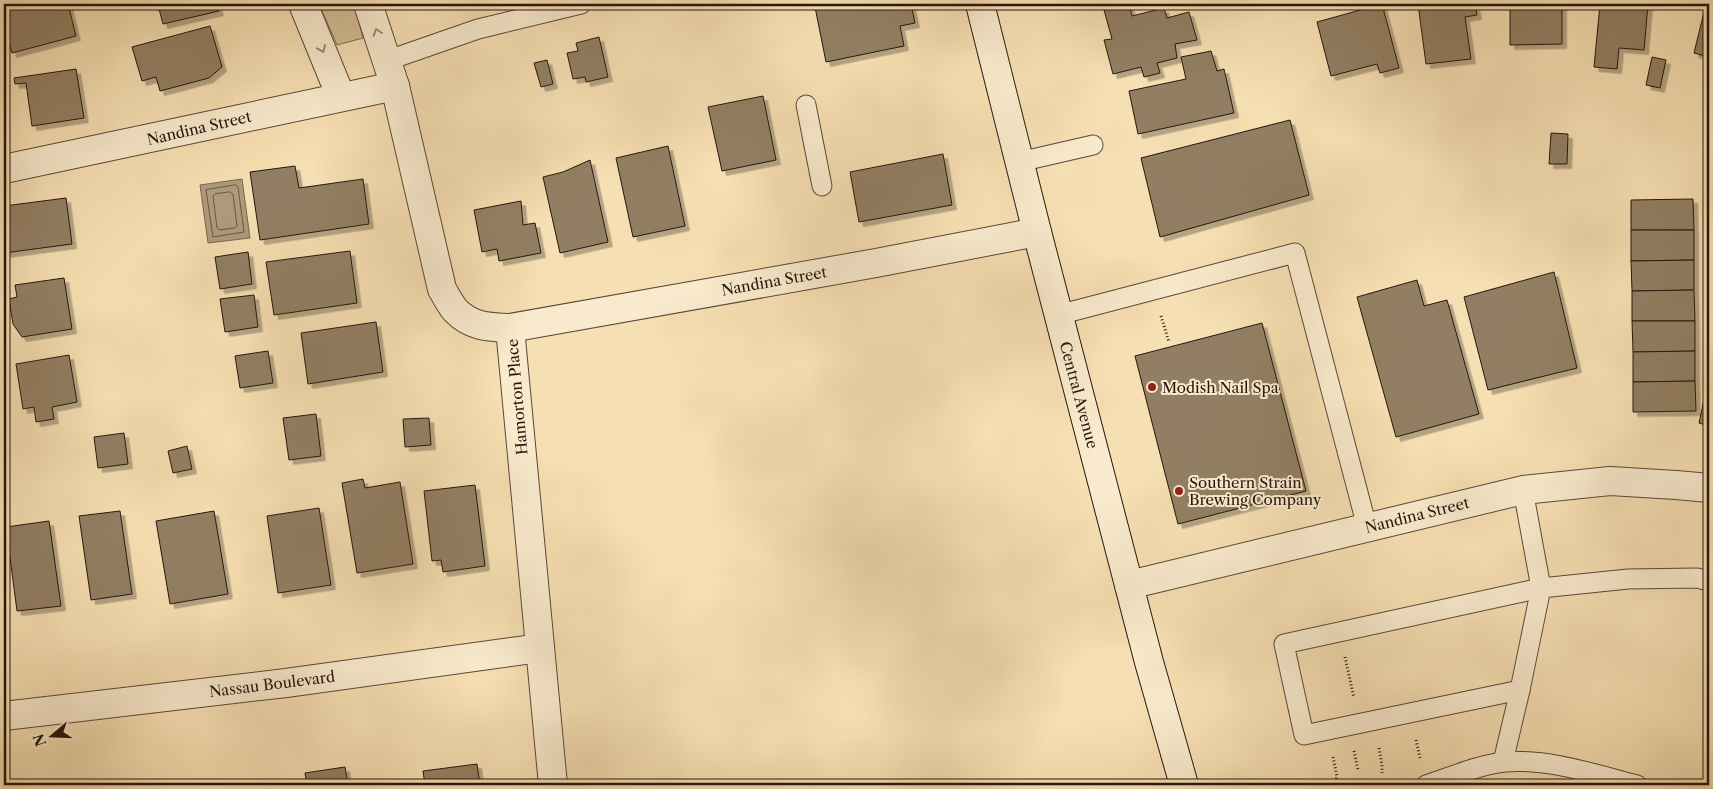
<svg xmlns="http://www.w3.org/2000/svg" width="1713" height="789" font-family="'Libre Caslon Text',serif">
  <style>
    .green { fill: #d3bd96; stroke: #7c6a52 }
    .water { fill: #af9b7b; stroke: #786650 }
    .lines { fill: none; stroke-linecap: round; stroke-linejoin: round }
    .shore { stroke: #6a5845; stroke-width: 1 }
    .building { fill: #927f64; stroke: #26160f; filter: url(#shadow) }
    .lane-casing { stroke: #5a4838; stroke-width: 21 }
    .street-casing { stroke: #5a4838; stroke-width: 30 }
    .secondary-casing { stroke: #26160f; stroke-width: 30 }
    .path { stroke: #26160f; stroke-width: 3; stroke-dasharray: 1 2.5; stroke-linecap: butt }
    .lane { stroke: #f9eacd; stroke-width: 19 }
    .street { stroke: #f9eacd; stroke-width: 28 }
    .secondary { stroke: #f9eacd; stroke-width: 28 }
    .oneway { stroke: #9a8b78 }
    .poi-dot { fill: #8f2418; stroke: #f9eacd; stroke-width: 2 }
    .labels { text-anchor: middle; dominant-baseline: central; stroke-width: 4; stroke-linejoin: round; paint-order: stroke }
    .street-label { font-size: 15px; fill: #26160f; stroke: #f9eacd }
    .poi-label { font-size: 15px; fill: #26160f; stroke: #f9eacd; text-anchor: start }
  </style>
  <defs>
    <filter id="shadow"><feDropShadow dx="4.5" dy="4.5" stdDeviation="0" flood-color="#0004"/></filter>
  </defs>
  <rect width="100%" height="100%" fill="#f6dfb2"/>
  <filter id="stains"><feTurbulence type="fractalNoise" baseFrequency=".004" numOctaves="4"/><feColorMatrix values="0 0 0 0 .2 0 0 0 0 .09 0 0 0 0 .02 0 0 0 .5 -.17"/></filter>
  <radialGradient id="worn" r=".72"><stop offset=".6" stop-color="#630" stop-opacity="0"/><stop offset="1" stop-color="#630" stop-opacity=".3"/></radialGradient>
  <!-- green -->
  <path class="green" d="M319 4H354L363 38 337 45Z"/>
  <!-- water -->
  <path class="water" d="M242 179 250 238 208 243 200 185Z"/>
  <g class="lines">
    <!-- shore -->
    <g class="shore">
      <path d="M236 185 238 187 244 232 213 237 206 190Z"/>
      <path d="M230 192 233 194 237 226 235 228 219 230 217 228 213 196 215 194Z"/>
    </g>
  </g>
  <!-- building -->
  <g class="building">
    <path d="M4 4H68L76 36 12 53 4 23Z"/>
    <path d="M152 4H217L219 11 163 24 158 5 152 6Z"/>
    <path d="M832 4H911L915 23 900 26 904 46 826 62 815 7Z"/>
    <path d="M1129 4 1132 16 1164 8 1167 18 1189 12 1197 40 1175 44 1177 58 1157 63 1160 73 1144 77 1141 67 1113 74 1104 40 1112 39 1104 10Z"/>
    <path d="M1382 4 1399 68 1380 73 1377 64 1331 76 1317 22Z"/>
    <path d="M1418 4H1475L1477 15 1465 17 1471 59 1426 64Z"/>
    <path d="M1510 4H1562V44L1510 45Z"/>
    <path d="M1600 4H1648L1644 50 1619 48 1617 69 1594 67Z"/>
    <path d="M1706 4H1709V57L1694 53Z"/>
    <path d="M210 26 222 67 209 78 160 91 156 77 142 81 132 47Z"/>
    <path d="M599 37 608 77 586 82 585 77 573 79 567 53 578 51 576 43Z"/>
    <path d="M1211 51 1217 71 1224 69 1234 113 1138 134 1129 91 1186 79 1181 57Z"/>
    <path d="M1652 57 1666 60 1660 88 1646 85Z"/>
    <path d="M547 60 553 84 541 87 534 63Z"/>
    <path d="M76 69 84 118 32 126 26 83 15 84 14 78Z"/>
    <path d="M763 96 776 160 722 171 708 107Z"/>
    <path d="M1290 120 1309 195 1160 237 1141 158Z"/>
    <path d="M1551 133 1568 134 1567 164H1549Z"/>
    <path d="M668 146 685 226 633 237 616 158Z"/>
    <path d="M943 154 952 205 859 222 850 172Z"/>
    <path d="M590 160 608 242 560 253 543 177 563 172Z"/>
    <path d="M295 166 299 188 363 179 369 224 260 240 250 172Z"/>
    <path d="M66 198 72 244 4 253V206Z"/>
    <path d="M1693 199 1694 230H1631V200Z"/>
    <path d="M521 201 523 225 535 223 541 253 499 261 497 249 482 252 474 210Z"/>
    <path d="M1631 230H1694V260L1631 261Z"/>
    <path d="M350 251 357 303 274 315 266 262Z"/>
    <path d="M248 252 252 284 220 289 215 257Z"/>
    <path d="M1694 260V290L1632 291 1631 261Z"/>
    <path d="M1554 272 1577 368 1488 390 1464 297Z"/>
    <path d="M64 278 72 329 22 337 13 324 9 299 17 297 15 285Z"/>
    <path d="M1417 280 1424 306 1447 300 1479 414 1396 437 1357 297Z"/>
    <path d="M1694 290 1695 321H1632V291Z"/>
    <path d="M254 295 258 327 225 332 220 299Z"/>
    <path d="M1632 321H1695V351L1633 352Z"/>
    <path d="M376 322 383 372 308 384 301 333Z"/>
    <path d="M1262 323 1306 491 1178 524 1135 356Z"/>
    <path d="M268 351 273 383 240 388 235 356Z"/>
    <path d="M1695 351V381L1633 382V352Z"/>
    <path d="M69 355 77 402 52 407 54 419 36 422 34 407 23 409 16 364Z"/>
    <path d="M1709 377V426L1699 423Z"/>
    <path d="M1695 381 1696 411 1633 412V382Z"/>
    <path d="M316 414 321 456 289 460 283 418Z"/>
    <path d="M429 418 431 445 405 447 403 419Z"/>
    <path d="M124 433 128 464 98 468 94 437Z"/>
    <path d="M187 446 192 469 173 473 168 451Z"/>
    <path d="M363 479 365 488 400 482 413 564 357 573 342 483Z"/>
    <path d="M475 485 485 566 443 572 441 560 432 561 424 491Z"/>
    <path d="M319 508 331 585 278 593 267 516Z"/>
    <path d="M120 511 132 594 91 600 79 516Z"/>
    <path d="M214 511 228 594 170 604 156 521Z"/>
    <path d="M49 521 61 606 17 611 6 527Z"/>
    <path d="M477 764 480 785H425L423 771Z"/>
    <path d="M345 767 348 785H307L305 773Z"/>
  </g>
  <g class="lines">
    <defs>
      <g id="lane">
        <path d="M386 61 478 29 581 4"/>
        <path d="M806 105 822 186"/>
        <path d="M1019 162 1093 145"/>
        <path d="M1058 315 1295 253 1367 527"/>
        <path d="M1520 690 1304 735 1284 644 1541 588 1628 579 1697 578 1709 581"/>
        <path d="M1503 762 1520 690 1541 588 1523 490"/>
        <path d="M1426 785C1451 777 1478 765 1504 762 1548 758 1594 774 1637 785"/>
      </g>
      <g id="street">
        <path d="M303 4 341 97"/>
        <path d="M368 4 395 86 442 289C446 296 450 304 455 310 471 327 489 327 510 328L876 263 1037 232"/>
        <path d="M4 169 395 86"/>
        <path d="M510 328 553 785"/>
        <path d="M1129 585 1523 490 1610 481 1676 485 1709 488"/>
        <path d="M4 716 286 683 540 648"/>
      </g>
      <path id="secondary" d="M980 4 1037 232 1149 662 1184 785"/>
    </defs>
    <!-- lane casing -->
    <use href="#lane" class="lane-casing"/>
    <!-- street casing -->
    <use href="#street" class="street-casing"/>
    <!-- secondary casing -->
    <use href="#secondary" class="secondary-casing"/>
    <!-- path -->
    <g class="path">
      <path d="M1161 316 1169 342"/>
      <path d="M1345 657 1354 698"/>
      <path d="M1416 740 1420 758"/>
      <path d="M1379 748 1382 765V773"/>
      <path d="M1354 751 1358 770"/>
      <path d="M1333 757 1337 776 1335 784"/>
    </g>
    <!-- lane -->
    <use href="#lane" class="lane"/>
    <!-- street -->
    <use href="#street" class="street"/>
    <!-- secondary -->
    <use href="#secondary" class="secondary"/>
  </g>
  <!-- one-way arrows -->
  <defs><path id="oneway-chevron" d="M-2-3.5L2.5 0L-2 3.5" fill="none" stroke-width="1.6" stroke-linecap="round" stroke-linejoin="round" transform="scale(1.25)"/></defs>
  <g class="oneway">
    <use href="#oneway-chevron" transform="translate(377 32) rotate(-108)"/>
    <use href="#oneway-chevron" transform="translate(322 49) rotate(67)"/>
  </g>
  <!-- markers -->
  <g class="poi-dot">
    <circle cx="1152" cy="387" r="5"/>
    <circle cx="1179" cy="491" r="5"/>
  </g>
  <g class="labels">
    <!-- street labels -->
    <g class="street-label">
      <text transform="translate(199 128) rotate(-13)">Nandina Street</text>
      <text transform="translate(774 281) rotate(-10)">Nandina Street</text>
      <text transform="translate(1079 395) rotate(75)">Central Avenue</text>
      <text transform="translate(517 397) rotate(-95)">Hamorton Place</text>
      <text transform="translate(1417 515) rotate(-14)">Nandina Street</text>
      <text transform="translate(272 684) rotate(-7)">Nassau Boulevard</text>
    </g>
    <!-- poi labels -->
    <g class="poi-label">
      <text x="1162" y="387">Modish Nail Spa</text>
      <text x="1189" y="482">Southern Strain<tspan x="1189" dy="17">Brewing Company</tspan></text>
    </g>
  </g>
  <!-- margin -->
  <rect width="1713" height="789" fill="none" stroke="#f6dfb2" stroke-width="20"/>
  <rect x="5" y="5" width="1703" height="779" fill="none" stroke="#26160f" stroke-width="2.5"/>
  <rect x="10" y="10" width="1693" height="769" fill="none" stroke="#26160f"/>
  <!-- north arrow -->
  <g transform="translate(52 736) rotate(251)" stroke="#f9eacd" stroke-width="4" paint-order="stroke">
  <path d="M0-4L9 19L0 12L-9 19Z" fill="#26160f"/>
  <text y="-8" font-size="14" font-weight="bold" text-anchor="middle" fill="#26160f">N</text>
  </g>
  <rect width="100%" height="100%" filter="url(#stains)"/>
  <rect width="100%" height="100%" fill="url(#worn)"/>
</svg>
